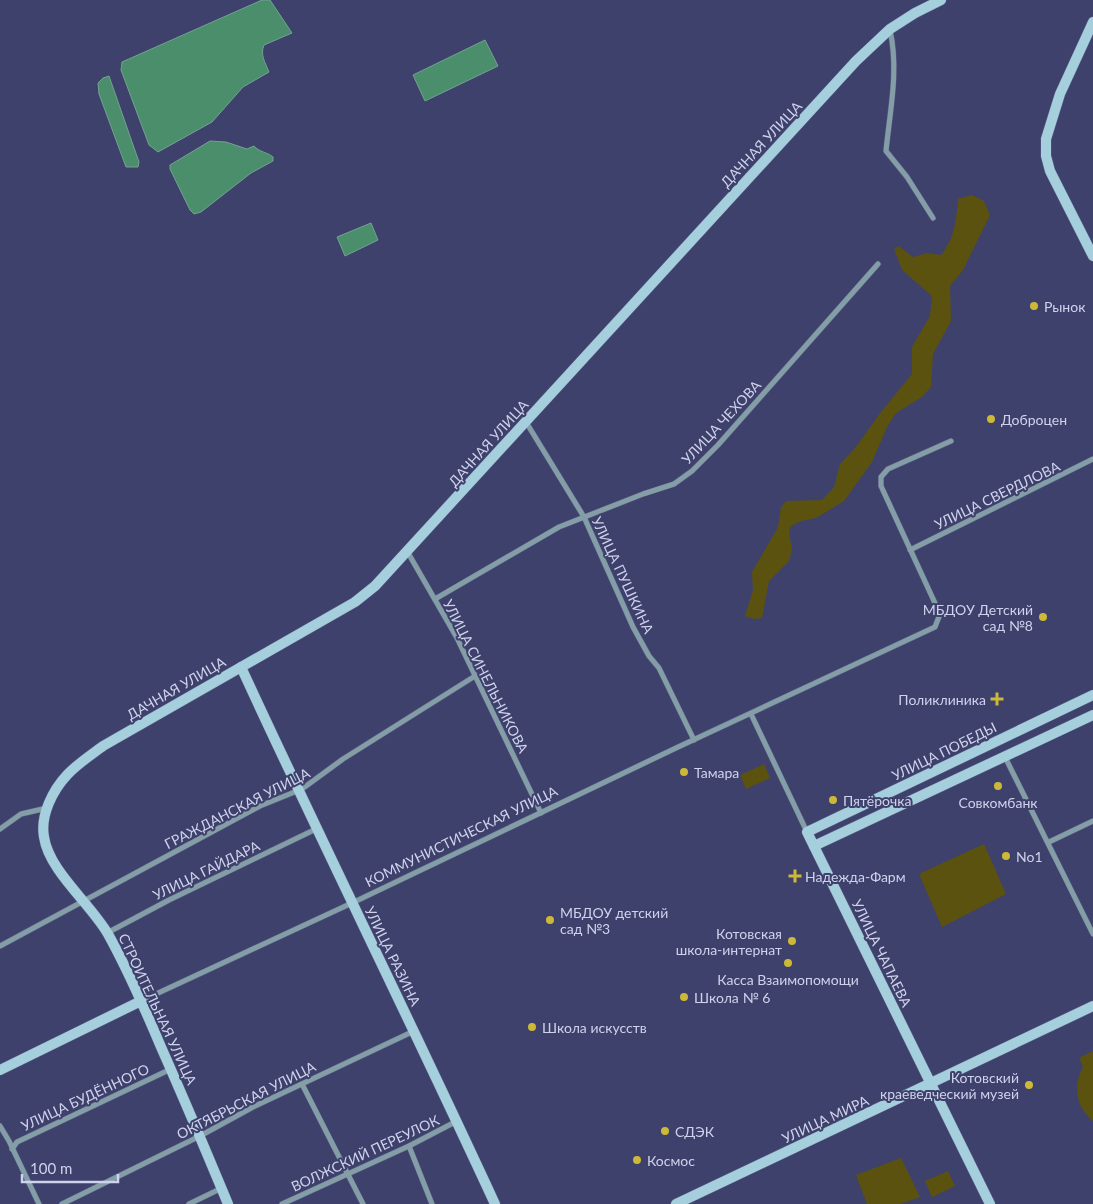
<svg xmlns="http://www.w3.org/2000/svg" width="1093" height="1204" font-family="Lato,sans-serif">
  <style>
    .green { fill: #5c520f }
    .water { fill: #4b8e6b; stroke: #73a292 }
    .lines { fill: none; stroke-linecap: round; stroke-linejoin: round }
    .street-casing { stroke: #5b5e85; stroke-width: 6 }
    .secondary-casing { stroke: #5b5e85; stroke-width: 11 }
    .street { stroke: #849ea7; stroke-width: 5 }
    .secondary { stroke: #a5cfdd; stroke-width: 10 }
    .poi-dot { fill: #cdb938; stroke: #3e416b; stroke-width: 2 }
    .labels { text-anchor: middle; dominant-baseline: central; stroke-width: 4; stroke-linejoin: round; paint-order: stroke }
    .street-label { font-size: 14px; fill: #cfd2ec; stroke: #3e416b }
    .poi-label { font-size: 14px; fill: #cfd2ec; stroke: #3e416b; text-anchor: start }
  </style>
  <rect width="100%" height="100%" fill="#3e416b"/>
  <!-- green -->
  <g class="green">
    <path d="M972 195 984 201 990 215 963 270 950 286 951 321 933 354 931 387 922 397 896 413 888 425 872 462 844 501 816 518 801 521 791 526 789 532 792 550 789 561 769 581 762 618 754 619 745 616 753 590 752 572 778 527 781 507 786 501 822 500 834 487 840 464 855 448 881 412 912 374V347L930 316 932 296 902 270 894 249 899 246 913 257 927 253 941 255C955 238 956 220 958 199Z"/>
    <path d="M764 764 770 778 746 789 740 775Z"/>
    <path d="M984 844 1006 894 942 927 919 874Z"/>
    <path d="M1093 1051V1121C1075 1105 1073 1087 1083 1066L1079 1058Z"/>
    <path d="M901 1158 920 1197 900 1204H867L856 1175Z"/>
    <path d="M948 1171 955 1186 932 1197 925 1181Z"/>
  </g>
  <!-- water -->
  <g class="water">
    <path d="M262 0H270L292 33 264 45C260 55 265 62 269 72L243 87 212 122 158 152 149 145 121 70 122 62Z"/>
    <path d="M485 40 498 66 425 101 413 75Z"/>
    <path d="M109 76 139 162 138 167H126L99 94 98 83 103 78Z"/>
    <path d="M210 141 226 142 247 149 254 146C259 152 267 152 273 157V161L251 173 201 212 194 214 190 210 170 169V165Z"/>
    <path d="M371 223 378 240 345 256 337 237Z"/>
  </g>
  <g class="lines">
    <defs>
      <g id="street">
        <path d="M890 30C899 70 890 110 886 151L907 177 933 218"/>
        <path d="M526 422 584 517 633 627 649 656 659 668 694 740"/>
        <path d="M910 550 1093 459"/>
        <path d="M407 551 457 638 541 813"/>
        <path d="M435 599 559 527 643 494 674 484 692 471 718 445 878 264"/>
        <path d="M751 714 807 832"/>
        <path d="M1005 757 1093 934"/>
        <path d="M0 829 21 814 47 808"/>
        <path d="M1049 842 1093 821"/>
        <path d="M107 933 169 900 316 829"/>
        <path d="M0 946 260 806 302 789 343 759 475 676"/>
        <path d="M141 1001 352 903 676 748 935 627 940 614 881 486V477L888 469 951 441"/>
        <path d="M302 1084 363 1204"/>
        <path d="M0 1126 9 1141 39 1204"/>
        <path d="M409 1146 432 1204"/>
        <path d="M12 1149 17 1142 171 1069"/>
        <path d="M62 1204 200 1136 253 1107 414 1031"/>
        <path d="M189 1204 222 1188"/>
        <path d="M282 1204 409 1146 457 1121"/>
      </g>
      <g id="secondary">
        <path d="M1093 22 1060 94 1046 139V156L1050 171 1093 256"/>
        <path d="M241 667C324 847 412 1024 495 1204"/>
        <path d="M814 846 1093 715"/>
        <path d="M0 1070 141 1001"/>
        <path d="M228 1204C206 1151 184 1099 161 1047 145 1009 128 970 108 934 90 903 49 871 44 837 40 815 53 790 67 775 77 764 91 755 103 746L355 602 375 586 856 61 890 29 915 13 941 0"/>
        <path d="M676 1204 1093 1006"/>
        <path d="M990 1204 807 832 1093 695"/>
      </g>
    </defs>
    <!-- street casing -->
    <use href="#street" class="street-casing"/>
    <!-- secondary casing -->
    <use href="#secondary" class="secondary-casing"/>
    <!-- street -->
    <use href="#street" class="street"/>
    <!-- secondary -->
    <use href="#secondary" class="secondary"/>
  </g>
  <!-- markers -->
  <g class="poi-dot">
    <circle cx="1034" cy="306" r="5"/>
    <circle cx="991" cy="419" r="5"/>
    <circle cx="1043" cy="617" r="5"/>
    <path d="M994.5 691.5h5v5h5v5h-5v5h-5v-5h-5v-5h5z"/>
    <circle cx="684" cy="772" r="5"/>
    <circle cx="998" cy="786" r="5"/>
    <circle cx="833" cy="800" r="5"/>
    <circle cx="1006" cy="856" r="5"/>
    <path d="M792.5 868.5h5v5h5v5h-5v5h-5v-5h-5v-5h5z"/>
    <circle cx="550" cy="920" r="5"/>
    <circle cx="792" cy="941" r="5"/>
    <circle cx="788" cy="963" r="5"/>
    <circle cx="684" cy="997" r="5"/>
    <circle cx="532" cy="1027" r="5"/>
    <circle cx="1029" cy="1085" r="5"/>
    <circle cx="665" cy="1131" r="5"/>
    <circle cx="637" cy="1160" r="5"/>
  </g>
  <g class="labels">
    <!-- street labels -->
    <g class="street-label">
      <text transform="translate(761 144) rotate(-47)">ДАЧНАЯ УЛИЦА</text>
      <text transform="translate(721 422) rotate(-47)">УЛИЦА ЧЕХОВА</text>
      <text transform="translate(488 443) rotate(-48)">ДАЧНАЯ УЛИЦА</text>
      <text transform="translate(997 495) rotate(-26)">УЛИЦА СВЕРДЛОВА</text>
      <text transform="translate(623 575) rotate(65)">УЛИЦА ПУШКИНА</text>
      <text transform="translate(486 676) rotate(63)">УЛИЦА СИНЕЛЬНИКОВА</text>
      <text transform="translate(176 688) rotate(-30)">ДАЧНАЯ УЛИЦА</text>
      <text transform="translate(944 751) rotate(-26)">УЛИЦА ПОБЕДЫ</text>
      <text transform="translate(237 808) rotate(-27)">ГРАЖДАНСКАЯ УЛИЦА</text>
      <text transform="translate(461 836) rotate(-26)">КОММУНИСТИЧЕСКАЯ УЛИЦА</text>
      <text transform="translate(206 870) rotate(-26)">УЛИЦА ГАЙДАРА</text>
      <text transform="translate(882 953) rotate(64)">УЛИЦА ЧАПАЕВА</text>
      <text transform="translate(393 956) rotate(64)">УЛИЦА РАЗИНА</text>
      <text transform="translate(158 1009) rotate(65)">СТРОИТЕЛЬНАЯ УЛИЦА</text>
      <text transform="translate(85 1097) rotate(-25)">УЛИЦА БУДЁННОГО</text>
      <text transform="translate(246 1100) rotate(-27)">ОКТЯБРЬСКАЯ УЛИЦА</text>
      <text transform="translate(825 1119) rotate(-25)">УЛИЦА МИРА</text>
      <text transform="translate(365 1153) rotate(-25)">ВОЛЖСКИЙ ПЕРЕУЛОК</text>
    </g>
    <!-- poi labels -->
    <g class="poi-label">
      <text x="1044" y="306">Рынок</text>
      <text x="1001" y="419">Доброцен</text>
      <text x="1033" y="609" text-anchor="end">МБДОУ Детский<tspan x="1033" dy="16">сад №8</tspan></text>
      <text x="986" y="699" text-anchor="end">Поликлиника</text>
      <text x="694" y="772">Тамара</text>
      <text x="843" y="800">Пятёрочка</text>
      <text x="998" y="802" text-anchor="middle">Совкомбанк</text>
      <text x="1016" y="856">No1</text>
      <text x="805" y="876">Надежда-Фарм</text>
      <text x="560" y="912">МБДОУ детский<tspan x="560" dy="16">сад №3</tspan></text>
      <text x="782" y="933" text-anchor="end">Котовская<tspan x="782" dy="16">школа-интернат</tspan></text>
      <text x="788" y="979" text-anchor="middle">Касса Взаимопомощи</text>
      <text x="694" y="997">Школа № 6</text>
      <text x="542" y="1027">Школа искусств</text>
      <text x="1019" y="1077" text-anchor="end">Котовский<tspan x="1019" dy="16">краеведческий музей</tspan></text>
      <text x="675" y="1131">СДЭК</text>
      <text x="647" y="1160">Космос</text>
    </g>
  </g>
  <!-- scale -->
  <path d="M22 1174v8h96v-8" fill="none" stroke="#cfd2ec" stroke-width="2.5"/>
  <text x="30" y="1174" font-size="15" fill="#cfd2ec" stroke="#3e416b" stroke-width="4" paint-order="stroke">100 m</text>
</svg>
